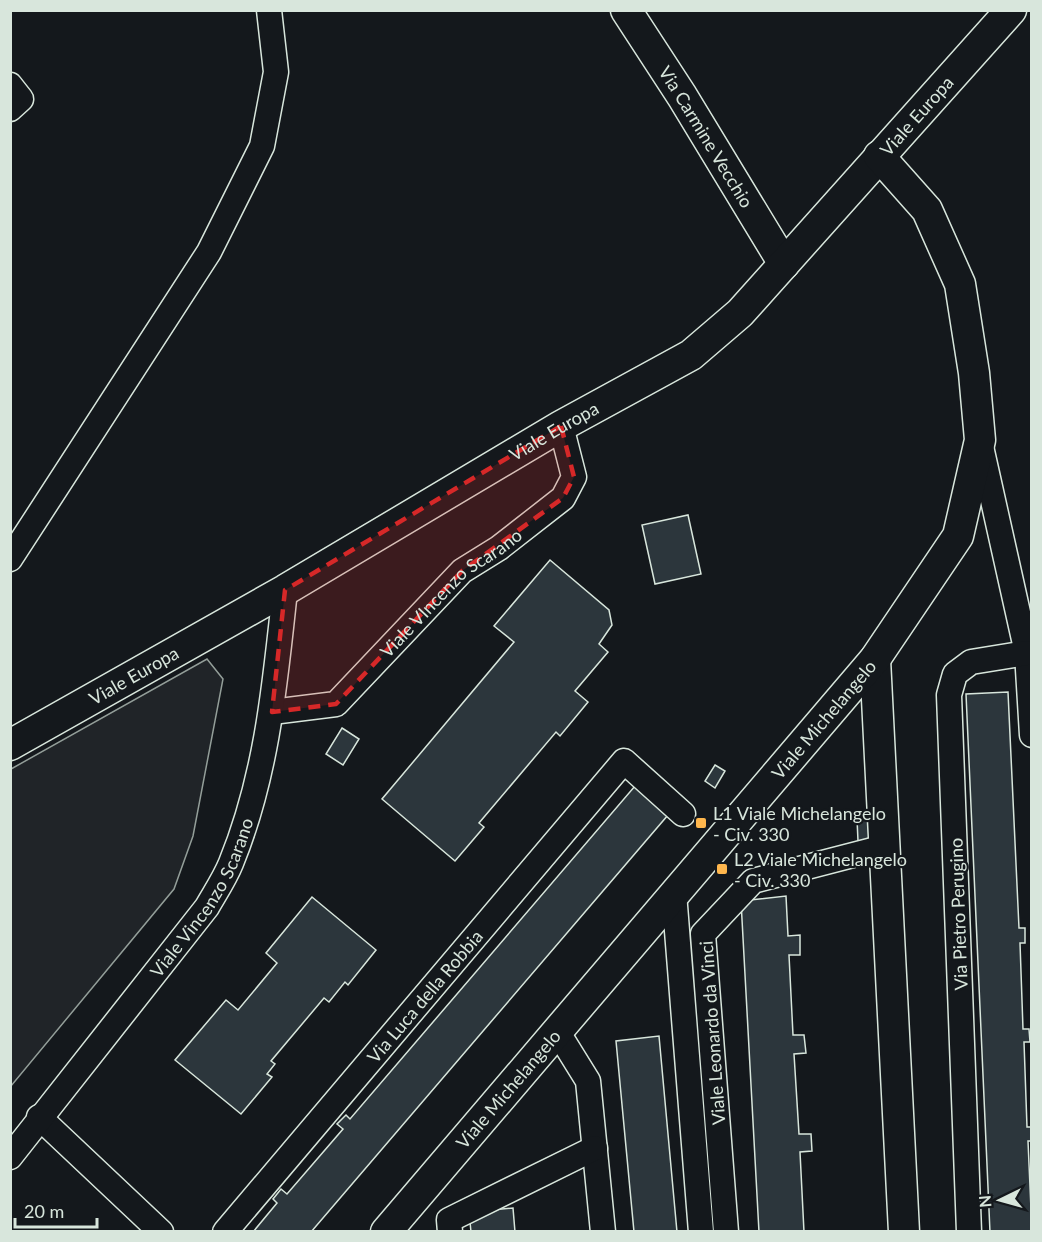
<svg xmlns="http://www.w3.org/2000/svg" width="1042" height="1242" font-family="Lato,sans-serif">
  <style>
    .green { fill: #202428; stroke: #939e99; stroke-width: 1.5 }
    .building { fill: #2c363c; stroke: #d8e6dc; stroke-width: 1.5 }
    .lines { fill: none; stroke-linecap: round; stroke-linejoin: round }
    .minor-casing { stroke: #d8e6dc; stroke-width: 27 }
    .tertiary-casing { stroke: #d8e6dc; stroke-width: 33 }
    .minor { stroke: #14181c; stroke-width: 24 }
    .tertiary { stroke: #14181c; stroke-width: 30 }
    .marked { fill: #d62828; fill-opacity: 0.2; stroke: #d62828; stroke-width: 4.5; stroke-dasharray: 12 8; stroke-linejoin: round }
    .poi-dot { fill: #ffb74d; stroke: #14181c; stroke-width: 2 }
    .labels { text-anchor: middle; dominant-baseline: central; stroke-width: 4.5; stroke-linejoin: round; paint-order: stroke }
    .street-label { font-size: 18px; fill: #d8e6dc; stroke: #14181c }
    .poi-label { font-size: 18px; fill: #d8e6dc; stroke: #14181c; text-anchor: start }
  </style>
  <rect width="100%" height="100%" fill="#14181c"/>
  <!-- green -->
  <path class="green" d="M207 659 223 679 193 836 174 889 11 1086V769Z"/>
  <!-- building -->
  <g class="building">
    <path d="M688 515 701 574 655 584 642 525Z"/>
    <path d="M550 560 609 610 612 625 599 644 608 652 575 691 588 702 560 736 556 732 479 823 484 827 455 861 382 799 514 642 494 626Z"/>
    <path d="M1008 692 1019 928H1025V943H1020L1023 1029H1029L1030 1042H1024L1027 1127H1032V1141H1028L1032 1232H990L966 694Z"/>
    <path d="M342 728 359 739 343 765 326 754Z"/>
    <path d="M715 765 725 771 715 788 705 781Z"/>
    <path d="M635 786 668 815 311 1232H253L277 1203 273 1199 281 1189 287 1194 343 1129 337 1124 346 1115 350 1119Z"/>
    <path d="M868 818 869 840 858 841 857 819Z"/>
    <path d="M786 896 788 936 800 935V955H789L793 1035H804L806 1053 794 1054 799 1134H811L812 1151 800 1152 804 1232H759L741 901Z"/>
    <path d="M312 897 376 950 348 985 345 982 329 1002 324 998 271 1061 275 1064 267 1074 272 1077 241 1114 175 1060 226 1000 238 1010 277 963 266 953Z"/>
    <path d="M659 1036 677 1232H634L616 1041Z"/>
    <path d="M513 1208 515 1232H471L469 1212Z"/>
  </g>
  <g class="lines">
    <defs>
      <g id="minor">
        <path d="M10 85 21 99 10 109"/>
        <path d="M980 442 1027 653 1032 735"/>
        <path d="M10 559 209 252 262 146 276 72 269 10"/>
        <path id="s1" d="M272 712 336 704 462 571 499 548 563 498 574 477 561 426"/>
        <path d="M674 893 701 1232"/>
        <path d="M557 1031 588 1081 603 1232"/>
        <path d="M39 1117 161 1232"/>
        <path id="s2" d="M10 1157 207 907C215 893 225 878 231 863 267 775 275 684 285 590"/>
        <path id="s3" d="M225 1232 624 761 683 814"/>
        <path d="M450 1232 449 1220 595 1148"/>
        <path d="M726 1232 703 934 753 881 884 847"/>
        <path d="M969 1232 949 695 955 674 971 662 1027 653"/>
      </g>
      <g id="tertiary">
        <path id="s4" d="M626 10 682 96 784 264"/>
        <path d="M875 659 904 1232"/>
        <path id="s5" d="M10 745 285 590 561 426 691 355 740 313 1011 10"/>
        <path id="s6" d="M386 1232 875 659 958 536 980 440 974 373 960 284 927 210 879 156"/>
      </g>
    </defs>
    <!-- minor casing -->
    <use href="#minor" class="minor-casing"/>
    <!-- tertiary casing -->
    <use href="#tertiary" class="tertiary-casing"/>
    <!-- minor -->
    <use href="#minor" class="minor"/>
    <!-- tertiary -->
    <use href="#tertiary" class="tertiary"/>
  </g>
  <!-- marked area -->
  <path class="marked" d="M561 426 574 477 563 498 462 571 336 704 272 712 285 590Z"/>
  <!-- markers -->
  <g class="poi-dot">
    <rect x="695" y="817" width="12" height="12" rx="3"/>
    <rect x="716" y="863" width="12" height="12" rx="3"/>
  </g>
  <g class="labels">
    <!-- street labels -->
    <g class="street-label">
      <text stroke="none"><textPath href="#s5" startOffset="1114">Viale Europa</textPath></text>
      <text stroke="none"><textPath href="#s4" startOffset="150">Via Carmine Vecchio</textPath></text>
      <text stroke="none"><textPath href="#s5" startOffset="628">Viale Europa</textPath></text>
      <text stroke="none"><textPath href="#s1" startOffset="225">Viale VIncenzo Scarano</textPath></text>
      <text stroke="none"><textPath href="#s5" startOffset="142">Viale Europa</textPath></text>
      <text stroke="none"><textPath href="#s6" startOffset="674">Viale Michelangelo</textPath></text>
      <text stroke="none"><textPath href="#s2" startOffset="324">Viale Vincenzo Scarano</textPath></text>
      <text transform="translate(958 914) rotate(-92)">Via Pietro Perugino</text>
      <text stroke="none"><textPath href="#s3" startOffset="309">Via Luca della Robbia</textPath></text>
      <text transform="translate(712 1033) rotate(-94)">Viale Leonardo da Vinci</text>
      <text stroke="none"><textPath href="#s6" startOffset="188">Viale Michelangelo</textPath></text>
    </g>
    <!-- poi labels -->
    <g class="poi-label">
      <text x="713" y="813">L1 Viale Michelangelo<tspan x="713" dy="21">- Civ. 330</tspan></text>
      <text x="734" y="859">L2 Viale Michelangelo<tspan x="734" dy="21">- Civ. 330</tspan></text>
    </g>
  </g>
  <!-- border -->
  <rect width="1042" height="1242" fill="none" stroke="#d8e6dc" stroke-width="24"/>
  <!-- north arrow -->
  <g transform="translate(1000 1200) rotate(265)" stroke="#14181c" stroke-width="4.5" paint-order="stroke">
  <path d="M0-4.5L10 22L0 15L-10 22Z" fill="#d8e6dc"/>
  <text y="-9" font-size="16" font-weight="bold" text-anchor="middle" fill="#d8e6dc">N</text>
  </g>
  <!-- scale -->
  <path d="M15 1218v9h82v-9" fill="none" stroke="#d8e6dc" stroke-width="3"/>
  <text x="24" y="1218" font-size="18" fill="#d8e6dc" stroke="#14181c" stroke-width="4.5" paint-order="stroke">20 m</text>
</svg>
